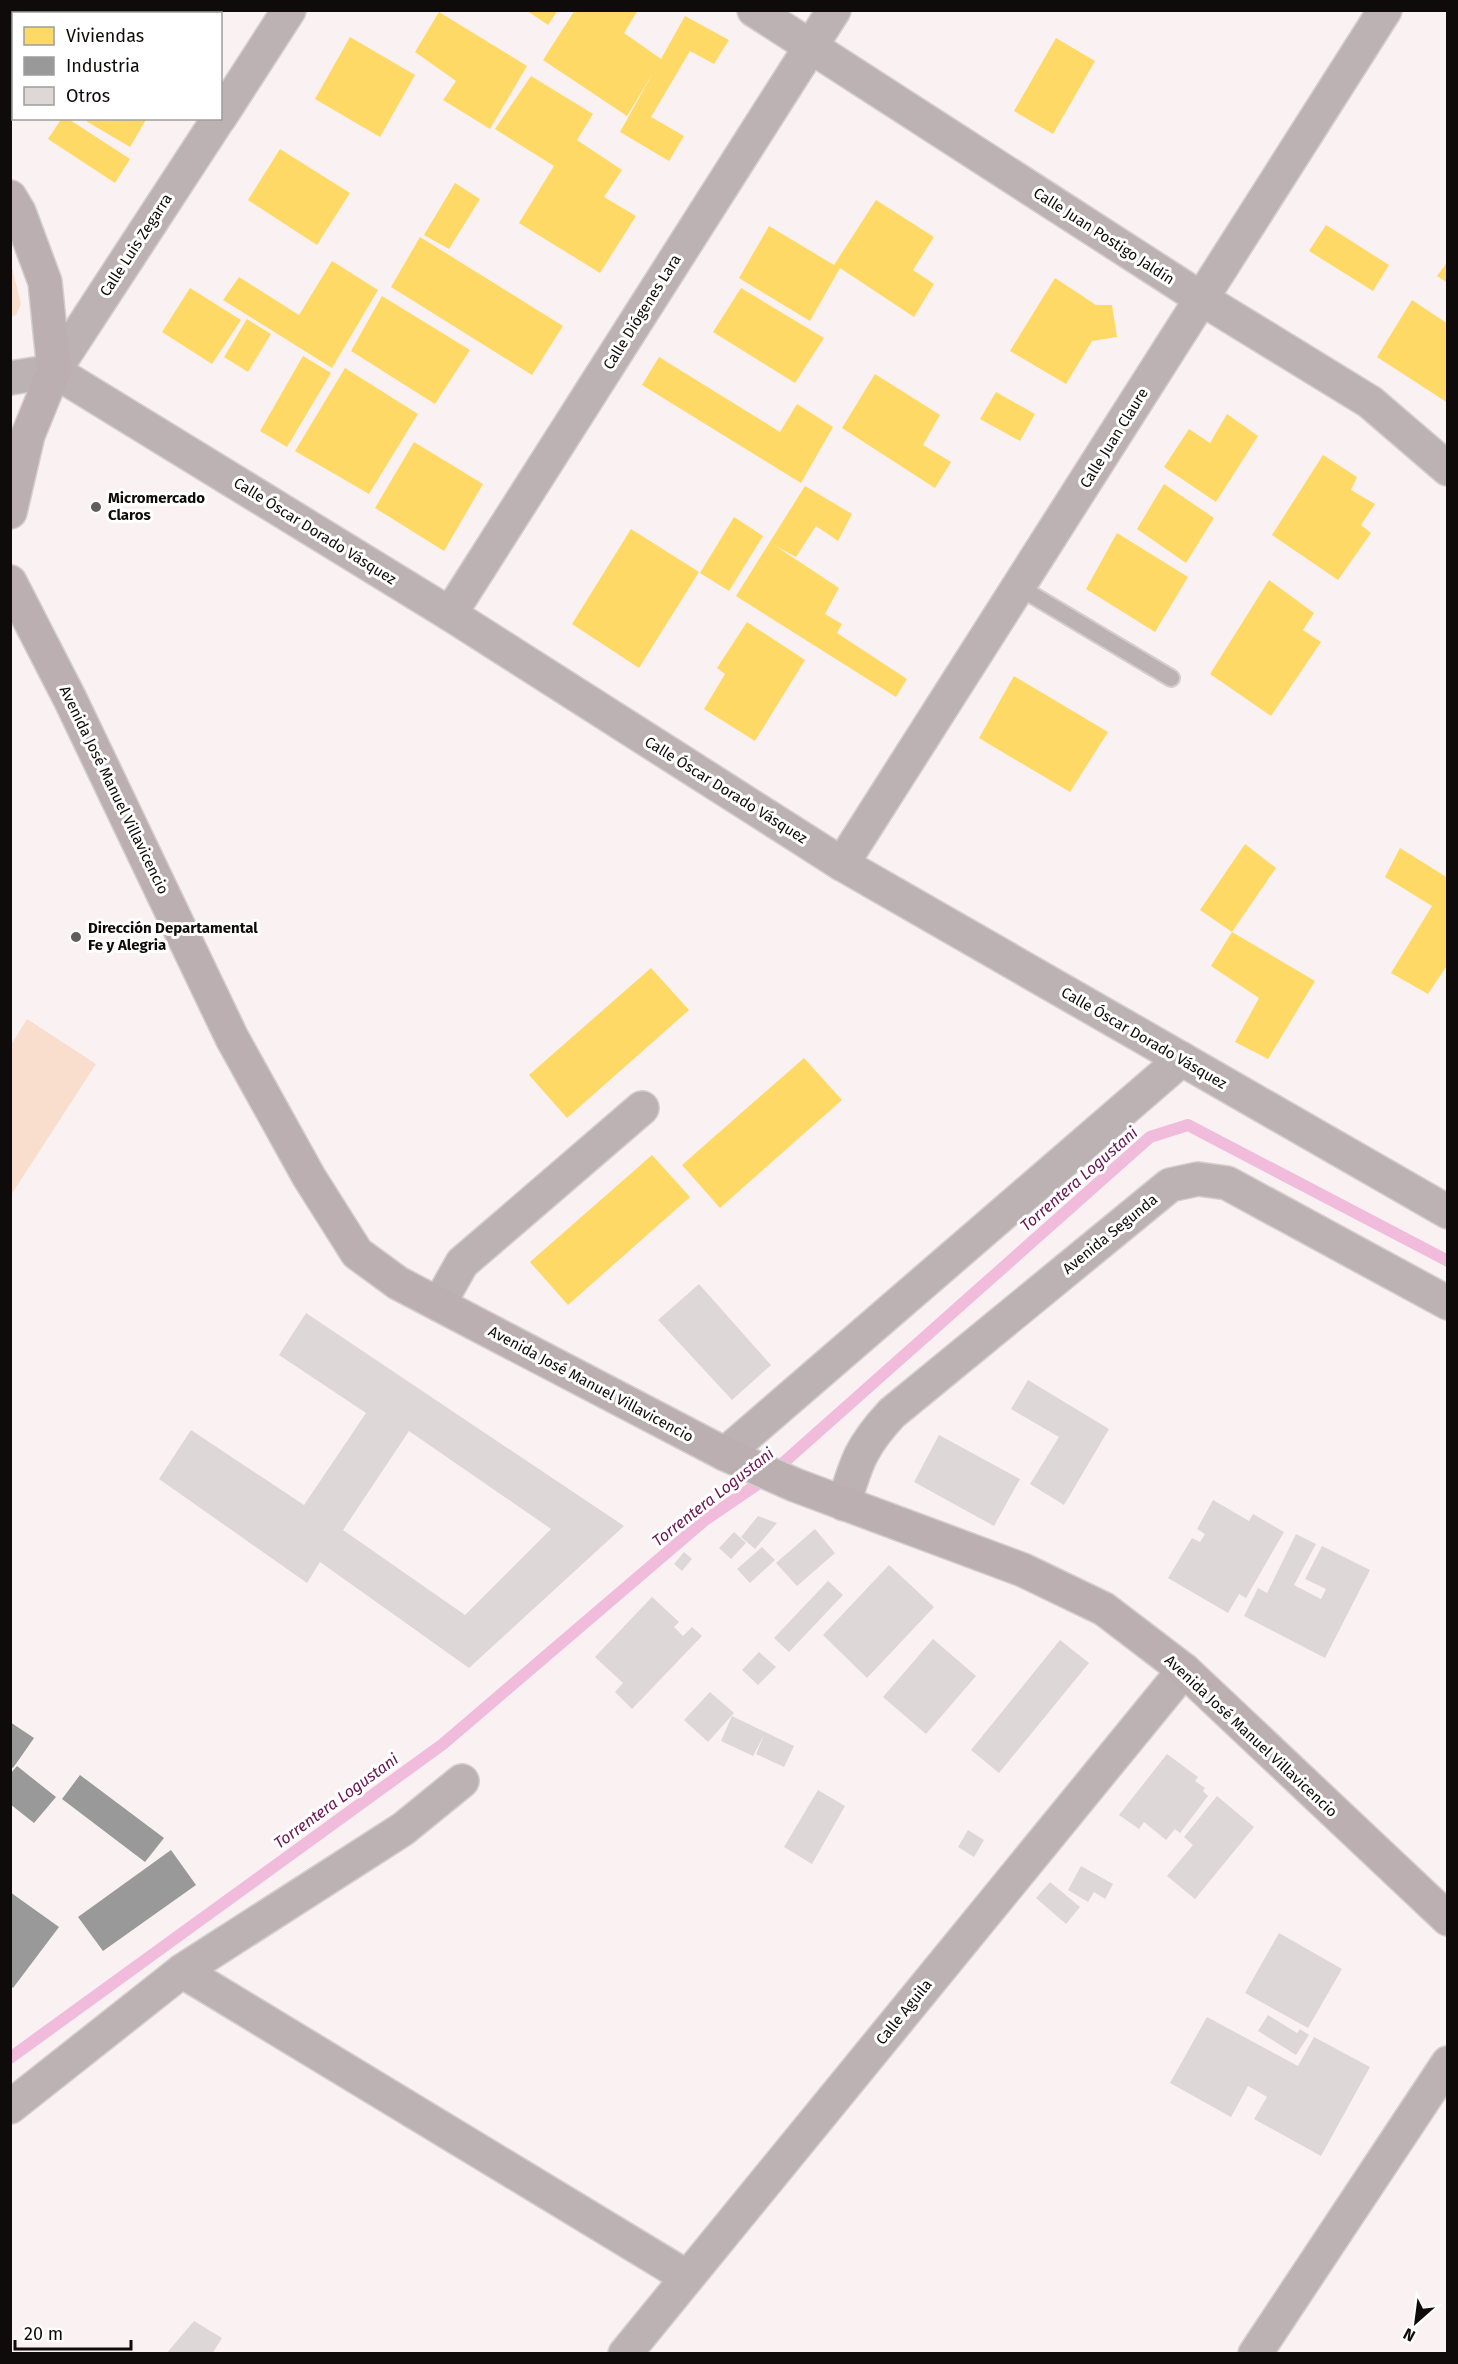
<svg xmlns="http://www.w3.org/2000/svg" width="1458" height="2364" font-family="'Fira Sans',sans-serif">
  <style>
    .green { fill: #f9ddcd }
    .homes { fill: #ffd966 }
    .industry { fill: #999 }
    .lines { fill: none; stroke-linecap: round; stroke-linejoin: round }
    .stream { stroke: #f1bbdc; stroke-width: 12 }
    .building { fill: #ded7d7; fill-rule: evenodd }
    .service-casing { stroke: #d4cece; stroke-width: 20 }
    .minor-casing { stroke: #d4cece; stroke-width: 36 }
    .tertiary-casing { stroke: #d4cece; stroke-width: 36 }
    .secondary-casing { stroke: #d4cece; stroke-width: 36 }
    .service { stroke: #bcb1b3; stroke-width: 16 }
    .minor { stroke: #bcb1b3; stroke-width: 33 }
    .tertiary { stroke: #bcb1b3; stroke-width: 33 }
    .secondary { stroke: #bbafb2; stroke-width: 33 }
    .poi-dot { fill: #625c5c; stroke: #fff; stroke-width: 2 }
    .labels { text-anchor: middle; dominant-baseline: central; stroke-width: 6; stroke-linejoin: round; paint-order: stroke }
    .street-label { font-size: 15px; fill: #100b0b; stroke: #fff }
    .poi-label { font-size: 15px; font-weight: bold; fill: #100b0b; stroke: #fff; text-anchor: start }
    .water-label { font-size: 16px; font-style: italic; fill: #6a1653; stroke: #fff }
  </style>
  <rect width="100%" height="100%" fill="#faf2f2"/>
  <!-- green -->
  <g class="green">
    <path d="M11 264 21 304 16 315 11 317Z"/>
    <path d="M27 1019 96 1064 11 1195V1045Z"/>
  </g>
  <!-- homes -->
  <g class="homes">
    <path d="M32 10H89L87 14H37Z"/>
    <path d="M127 10H200L199 14H132Z"/>
    <path d="M526 10H558L548 25Z"/>
    <path d="M575 10H638L624 33 661 59 685 16 729 40 714 64 690 51 651 117 684 136 669 161 620 132 653 73 627 116 543 60Z"/>
    <path d="M439 12 527 66 490 129 443 100 456 81 415 52Z"/>
    <path d="M14 19V109L10 104V24Z"/>
    <path d="M350 37 415 75 380 137 315 99Z"/>
    <path d="M1056 38 1095 61 1053 134 1014 111Z"/>
    <path d="M531 76 593 114 577 140 622 170 604 197 636 216 600 273 519 223 554 166 495 129Z"/>
    <path d="M62 118H67L130 159 115 183 48 139Z"/>
    <path d="M81 118H147L130 147Z"/>
    <path d="M280 149 350 193 317 245 248 200Z"/>
    <path d="M455 183 480 199 449 249 424 235Z"/>
    <path d="M876 200 934 237 913 270 934 284 914 317 840 268 810 321 739 278 769 226 834 265Z"/>
    <path d="M1326 225 1389 265 1373 291 1309 251Z"/>
    <path d="M420 237 563 326 532 375 391 287Z"/>
    <path d="M332 261 378 290 332 368 223 300 239 277 299 315Z"/>
    <path d="M1448 261V283L1437 276Z"/>
    <path d="M1055 278 1096 305H1112L1117 337 1092 341 1066 384 1010 351Z"/>
    <path d="M190 288 241 320 212 364 162 332Z"/>
    <path d="M741 288 824 338 795 383 713 332Z"/>
    <path d="M382 296 470 350 435 404 351 351Z"/>
    <path d="M1412 300 1448 324V403L1377 357Z"/>
    <path d="M247 319 271 334 248 372 224 357Z"/>
    <path d="M303 356 331 373 287 447 260 431Z"/>
    <path d="M659 357 780 432 797 404 833 427 801 483 642 385Z"/>
    <path d="M345 368 418 414 369 494 295 451Z"/>
    <path d="M875 374 940 415 923 445 951 462 935 488 842 428Z"/>
    <path d="M996 392 1035 414 1020 441 980 419Z"/>
    <path d="M1227 414 1258 436 1216 502 1164 467 1189 429 1210 443Z"/>
    <path d="M414 442 483 484 444 551 375 508Z"/>
    <path d="M1323 455 1357 477 1351 490 1375 504 1361 525 1371 533 1338 580 1272 535Z"/>
    <path d="M1164 484 1214 518 1186 563 1137 529Z"/>
    <path d="M805 486 852 514 838 541 816 526 796 557 774 545 839 588 825 614 842 624 837 633 907 679 896 697 736 596Z"/>
    <path d="M734 517 763 536 729 591 700 573Z"/>
    <path d="M631 529 699 572 639 668 572 624Z"/>
    <path d="M1117 533 1188 577 1155 632 1086 589Z"/>
    <path d="M1269 580 1314 613 1303 630 1321 642 1271 716 1210 674Z"/>
    <path d="M747 622 805 660 755 741 704 709 725 674 717 668Z"/>
    <path d="M1014 676 1108 732 1070 792 979 738Z"/>
    <path d="M1245 844 1276 868 1232 932 1200 910Z"/>
    <path d="M1400 848 1448 878V964L1428 994 1391 973 1432 906 1385 877Z"/>
    <path d="M1232 932 1315 981 1268 1059 1235 1042 1259 998 1211 966Z"/>
    <path d="M651 968 689 1010 567 1118 529 1075Z"/>
    <path d="M804 1058 842 1100 720 1208 682 1165Z"/>
    <path d="M652 1155 690 1197 568 1305 530 1262Z"/>
  </g>
  <!-- industry -->
  <g class="industry">
    <path d="M10 1722 34 1738 13 1768 10 1766Z"/>
    <path d="M17 1766 56 1797 34 1823 10 1804V1774Z"/>
    <path d="M80 1775 164 1838 145 1862 62 1799Z"/>
    <path d="M171 1850 196 1885 103 1951 78 1917Z"/>
    <path d="M10 1892 59 1927 13 1988 10 1985Z"/>
  </g>
  <g class="lines">
    <!-- stream -->
    <path class="stream" d="M10 2058 443 1744 705 1520 765 1479 1150 1137 1188 1125 1448 1261"/>
  </g>
  <!-- building -->
  <g class="building">
    <path d="M699 1284 771 1365 732 1400 658 1320Z"/>
    <path d="M306 1313 624 1526 469 1668 320 1562 307 1583 159 1479 191 1430 304 1505 366 1413 279 1355ZM409 1431 551 1529 465 1615 343 1530Z"/>
    <path d="M1028 1380 1109 1429 1064 1505 1030 1484 1059 1437 1011 1409Z"/>
    <path d="M939 1435 1020 1479 994 1526 914 1482Z"/>
    <path d="M1213 1500 1249 1521 1253 1514 1284 1532 1246 1598 1239 1594 1228 1613 1168 1578 1192 1538 1200 1542 1205 1534 1197 1529Z"/>
    <path d="M758 1516 777 1523 755 1549 741 1537Z"/>
    <path d="M815 1529 835 1553 797 1586 776 1563Z"/>
    <path d="M734 1532 746 1543 731 1559 719 1548Z"/>
    <path d="M1296 1534 1316 1544 1294 1585 1321 1599 1326 1589 1305 1579 1322 1546 1370 1570 1325 1658 1244 1616 1258 1588 1267 1593Z"/>
    <path d="M762 1547 775 1560 750 1583 737 1569Z"/>
    <path d="M684 1552 692 1559 682 1571 674 1564Z"/>
    <path d="M889 1565 934 1607 867 1678 823 1635Z"/>
    <path d="M828 1581 843 1595 789 1652 774 1638Z"/>
    <path d="M652 1597 679 1622 674 1627 683 1636 692 1627 702 1636 632 1709 615 1692 623 1683 595 1657Z"/>
    <path d="M933 1639 976 1676 926 1734 883 1697Z"/>
    <path d="M1060 1640 1089 1663 999 1773 971 1750Z"/>
    <path d="M759 1652 776 1667 758 1685 742 1670Z"/>
    <path d="M710 1692 734 1713 708 1742 684 1720Z"/>
    <path d="M732 1716 794 1746 784 1767 756 1754 764 1735 753 1756 721 1741Z"/>
    <path d="M1167 1754 1198 1777 1195 1781 1205 1788 1203 1791 1208 1796 1180 1833 1175 1829 1166 1840 1144 1822 1139 1829 1119 1815Z"/>
    <path d="M818 1790 845 1806 812 1864 784 1847Z"/>
    <path d="M1217 1796 1254 1827 1195 1899 1167 1876 1193 1845 1184 1837Z"/>
    <path d="M968 1830 984 1840 974 1857 958 1847Z"/>
    <path d="M1081 1866 1113 1884 1105 1899 1094 1892 1088 1902 1068 1890Z"/>
    <path d="M1050 1882 1080 1907 1066 1924 1036 1898Z"/>
    <path d="M1279 1933 1342 1969 1308 2028 1245 1993Z"/>
    <path d="M1268 2015 1297 2033 1300 2029 1309 2035 1296 2055 1258 2031Z"/>
    <path d="M1207 2017 1298 2066 1314 2037 1370 2067 1321 2156 1254 2119 1267 2097 1248 2086 1231 2117 1170 2083Z"/>
    <path d="M194 2321 222 2338 212 2354H166Z"/>
  </g>
  <g class="lines">
    <defs>
      <path id="service" d="M1019 587 1171 678"/>
      <g id="minor">
        <path d="M754 10 1202 299 1370 402 1448 469"/>
        <path d="M220 117 289 10"/>
        <path d="M54 371 219 118"/>
        <path d="M450 614 834 10"/>
        <path d="M842 864 1448 1212"/>
        <path d="M439 1304 462 1263 642 1108"/>
        <path d="M725 1454 1182 1059"/>
        <path d="M844 1504C856 1462 862 1445 892 1413L1170 1185 1198 1179 1227 1183 1448 1303"/>
        <path d="M182 1971 687 2277"/>
        <path d="M10 2107 182 1971 403 1829 462 1781"/>
        <path d="M625 2354 1184 1670"/>
        <path d="M1255 2354 1448 2063"/>
      </g>
      <path id="tertiary" d="M10 378 54 371 450 614 842 864 1385 10"/>
      <g id="secondary">
        <path d="M10 197 19 212 45 282 54 371 28 435 10 512"/>
        <path d="M10 582 70 699 232 1038 309 1177 357 1253 398 1283 725 1454 795 1485 1023 1570 1104 1609 1184 1670 1448 1919"/>
      </g>
    </defs>
    <!-- service casing -->
    <use href="#service" class="service-casing"/>
    <!-- minor casing -->
    <use href="#minor" class="minor-casing"/>
    <!-- tertiary casing -->
    <use href="#tertiary" class="tertiary-casing"/>
    <!-- secondary casing -->
    <use href="#secondary" class="secondary-casing"/>
    <!-- service -->
    <use href="#service" class="service"/>
    <!-- minor -->
    <use href="#minor" class="minor"/>
    <!-- tertiary -->
    <use href="#tertiary" class="tertiary"/>
    <!-- secondary -->
    <use href="#secondary" class="secondary"/>
  </g>
  <!-- markers -->
  <g class="poi-dot">
    <circle cx="96" cy="507" r="6"/>
    <circle cx="76" cy="937" r="6"/>
  </g>
  <g class="labels">
    <!-- street labels -->
    <g class="street-label">
      <text transform="translate(1104 236) rotate(33)">Calle Juan Postigo Jaldín</text>
      <text transform="translate(136 245) rotate(-57)">Calle Luis Zegarra</text>
      <text transform="translate(642 312) rotate(-58)">Calle Diógenes Lara</text>
      <text transform="translate(1114 438) rotate(-58)">Calle Juan Claure</text>
      <text transform="translate(315 531) rotate(32)">Calle Óscar Dorado Vásquez</text>
      <text transform="translate(114 790) rotate(64)">Avenida José Manuel Villavicencio</text>
      <text transform="translate(726 790) rotate(32)">Calle Óscar Dorado Vásquez</text>
      <text transform="translate(1144 1038) rotate(30)">Calle Óscar Dorado Vásquez</text>
      <text transform="translate(1110 1234) rotate(-39)">Avenida Segunda</text>
      <text transform="translate(591 1384) rotate(28)">Avenida José Manuel Villavicencio</text>
      <text transform="translate(1251 1736) rotate(43)">Avenida José Manuel Villavicencio</text>
      <text transform="translate(904 2012) rotate(-51)">Calle Aguila</text>
    </g>
    <!-- poi labels -->
    <g class="poi-label">
      <text x="108" y="498">Micromercado<tspan x="108" dy="17">Claros</tspan></text>
      <text x="88" y="928">Dirección Departamental<tspan x="88" dy="17">Fe y Alegria</tspan></text>
    </g>
    <!-- water labels -->
    <g class="water-label">
      <text transform="translate(1079 1179) rotate(-41)">Torrentera Logustani</text>
      <text transform="translate(713 1497) rotate(-38)">Torrentera Logustani</text>
      <text transform="translate(336 1801) rotate(-36)">Torrentera Logustani</text>
    </g>
  </g>
  <!-- border -->
  <rect width="1458" height="2364" fill="none" stroke="#100b0b" stroke-width="24"/>
  <!-- legend -->
  <rect x="12" y="12" width="210" height="108" fill="#ffffff" stroke="#9f9d9d" stroke-width="1.5"/>
  <rect x="24" y="27" width="30" height="18" fill="#ffd966" stroke="#9f9d9d" stroke-width="1.5"/>
  <text x="66" y="42" font-size="18" fill="#100b0b">Viviendas</text>
  <rect x="24" y="57" width="30" height="18" fill="#999999" stroke="#9f9d9d" stroke-width="1.5"/>
  <text x="66" y="72" font-size="18" fill="#100b0b">Industria</text>
  <rect x="24" y="87" width="30" height="18" fill="#ded7d7" stroke="#9f9d9d" stroke-width="1.5"/>
  <text x="66" y="102" font-size="18" fill="#100b0b">Otros</text>
  <!-- north arrow -->
  <g transform="translate(1416 2322) rotate(208)" stroke="#ffffff" stroke-width="4.5" paint-order="stroke">
  <path d="M0-4.5L10 22L0 15L-10 22Z" fill="#100b0b"/>
  <text y="-9" font-size="16" font-weight="bold" text-anchor="middle" fill="#100b0b">N</text>
  </g>
  <!-- scale -->
  <path d="M15 2340v9h116v-9" fill="none" stroke="#100b0b" stroke-width="3"/>
  <text x="24" y="2340" font-size="18" fill="#100b0b" stroke="#ffffff" stroke-width="4.5" paint-order="stroke">20 m</text>
</svg>
